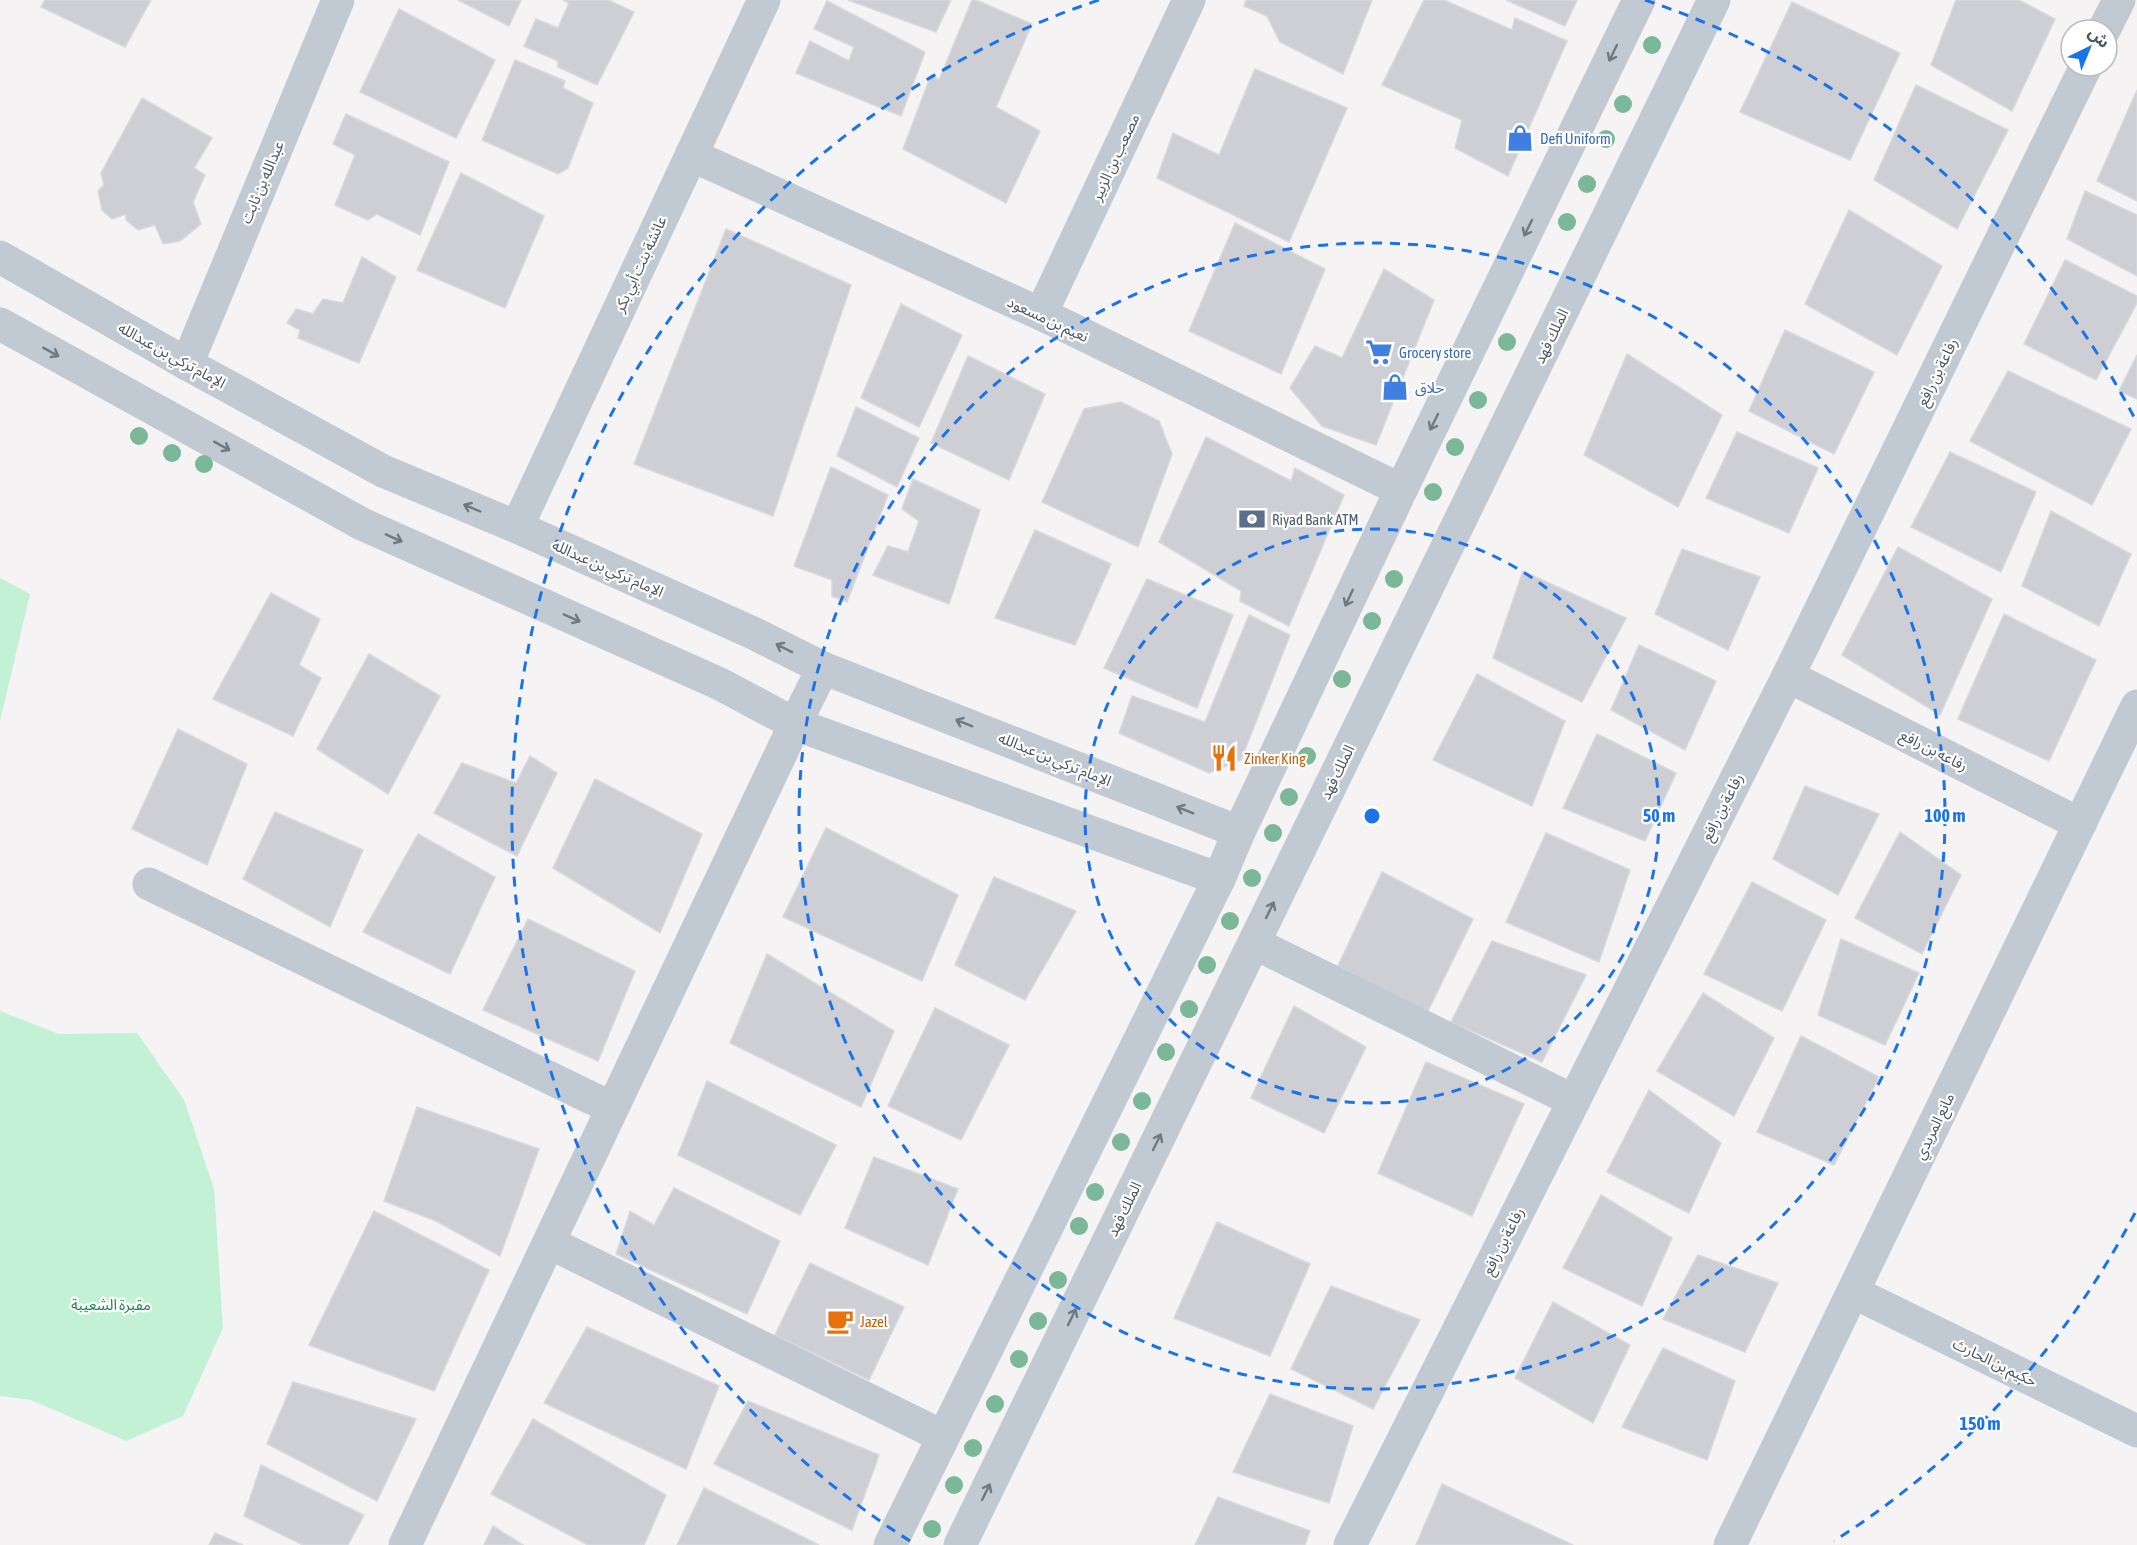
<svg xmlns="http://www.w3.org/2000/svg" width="2137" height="1545" font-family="'Asap Condensed','Noto Sans Arabic',sans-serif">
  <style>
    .green { fill: #c3f1d5 }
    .building { fill: #cdcfd5; stroke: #d7d9de; stroke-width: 1.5 }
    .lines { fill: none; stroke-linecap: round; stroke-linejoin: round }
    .minor { stroke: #c1cad2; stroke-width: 33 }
    .tree { fill: #7bb799 }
    .oneway { stroke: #6e7983 }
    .ring { fill: none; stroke: #1a73e8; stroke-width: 3; stroke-dasharray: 10 8 }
    .labels { text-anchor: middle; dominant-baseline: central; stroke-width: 4.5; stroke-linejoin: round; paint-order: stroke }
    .shop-label { font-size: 15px; fill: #366cbe; stroke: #fff; text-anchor: start }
    .street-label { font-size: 15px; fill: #4a5661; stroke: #fff }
    .service-label { font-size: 15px; fill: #4e5e75; stroke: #fff; text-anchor: start }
    .food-label { font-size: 15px; fill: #c56008; stroke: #fff; text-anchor: start }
    .park-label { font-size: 15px; fill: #17864f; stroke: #fff }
    .centre { fill: #1a73e8; stroke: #fff; stroke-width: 3 }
    .ring-label { font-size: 18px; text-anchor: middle; font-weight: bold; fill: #1a73e8; stroke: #fff; stroke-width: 4.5; stroke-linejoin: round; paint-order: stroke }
  </style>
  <rect width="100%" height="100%" fill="#f5f3f3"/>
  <!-- green -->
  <g class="green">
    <path d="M0 578 30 594 0 721Z"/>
    <path d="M0 1011 59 1034 137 1033 184 1100 214 1188 223 1328 183 1416 126 1441 31 1400 0 1396Z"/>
  </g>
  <!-- building -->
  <g class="building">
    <path d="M45 0H151L125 47 41 7Z"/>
    <path d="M458 0H521L509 26Z"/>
    <path d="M563 0H608L634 12 597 85 558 67V61L524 46 536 19 558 28 569 3Z"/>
    <path d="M848 0H951L936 32Z"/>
    <path d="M972 0H976L1032 24 996 107 1040 131 1006 203 903 149 931 75 939 80Z"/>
    <path d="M1246 0H1372L1343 74 1280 42 1267 16 1244 6Z"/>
    <path d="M1424 0H1444L1512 30 1515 18 1567 41 1508 176 1455 148 1462 120 1382 85Z"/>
    <path d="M1506 0H1577L1565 26Z"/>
    <path d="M1956 0H2019L2055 19 2012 111 1931 65Z"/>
    <path d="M827 1 925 52 901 116 796 73 810 41 849 61 854 47 814 29Z"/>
    <path d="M1792 2 1900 53 1850 160 1740 112Z"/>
    <path d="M399 9 495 60 456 138 360 92Z"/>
    <path d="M515 60 565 81 563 88 593 103 568 168 558 174 482 140Z"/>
    <path d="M1255 69 1347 108 1289 242 1157 178 1173 133 1219 155Z"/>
    <path d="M1916 85 2008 130 1957 229 1874 180Z"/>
    <path d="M2137 90V201L2097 181Z"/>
    <path d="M142 98 212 138 194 168 205 175 193 202 201 224 180 241 163 244 155 225 138 230 126 220V214L112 219 102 210 98 191 104 185 101 173Z"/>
    <path d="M346 114 449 162 420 235 377 214 368 220 335 205 355 155 333 144Z"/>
    <path d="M461 173 544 216 505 308 417 270Z"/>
    <path d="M2085 191 2137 215V276L2067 239Z"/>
    <path d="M1849 210 1942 266 1897 355 1805 304Z"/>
    <path d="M1235 223 1325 269 1281 374 1189 331Z"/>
    <path d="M726 229 851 285 773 516 634 464Z"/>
    <path d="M362 257 396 277 359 363 298 338 300 330 287 323 296 309 313 314 323 299 343 303Z"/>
    <path d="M2065 260 2137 296V303L2096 380 2024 344Z"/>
    <path d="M1384 269 1434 300 1376 445 1322 426 1290 388 1315 346 1342 358Z"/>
    <path d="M901 304 962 335 919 427 861 398Z"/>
    <path d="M1785 330 1874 372 1834 454 1749 411Z"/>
    <path d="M1627 354 1722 415 1678 507 1584 455Z"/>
    <path d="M2137 355V399L2119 391Z"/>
    <path d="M968 356 1045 394 1009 480 931 443Z"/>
    <path d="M2008 371 2131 429 2092 505 1970 441Z"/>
    <path d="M1121 402 1159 421 1172 454 1138 547 1042 502 1084 409Z"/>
    <path d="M856 407 919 438 897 487 837 456Z"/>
    <path d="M1737 432 1818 468 1789 533 1706 498Z"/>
    <path d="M1206 437 1291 481 1295 468 1344 495 1289 626 1240 601 1241 591 1159 542Z"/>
    <path d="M1950 452 2036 492 2001 572 1911 527Z"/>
    <path d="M831 467 888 495 847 602 832 596V580L794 566Z"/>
    <path d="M913 479 980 510 949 604 873 575 888 546 908 552 919 521 902 509Z"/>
    <path d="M2051 511 2131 554 2099 626 2022 586Z"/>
    <path d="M1035 530 1111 564 1075 645 995 618Z"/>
    <path d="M1898 547 1992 599 1940 715 1842 655Z"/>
    <path d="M1682 549 1760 577 1728 650 1655 614Z"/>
    <path d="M1523 571 1626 618 1582 702 1493 658Z"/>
    <path d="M1147 579 1233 615 1197 708 1104 668Z"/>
    <path d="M271 593 320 619 299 665 321 678 293 736 213 699Z"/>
    <path d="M2004 614 2096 660 2049 761 1958 719Z"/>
    <path d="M1249 615 1290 635 1241 760 1209 773 1119 733 1132 696 1205 722Z"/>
    <path d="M1639 645 1716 681 1685 750 1611 710Z"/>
    <path d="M369 654 440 696 388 794 317 749Z"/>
    <path d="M1477 674 1565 721 1532 806 1433 760Z"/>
    <path d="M178 729 247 764 207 865 132 829Z"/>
    <path d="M1597 734 1676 773 1645 841 1563 808Z"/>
    <path d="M530 756 557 773 517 856 434 813 462 763 516 783Z"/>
    <path d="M595 779 702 834 660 933 553 868Z"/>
    <path d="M1805 786 1879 814 1838 895 1773 859Z"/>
    <path d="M275 812 363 850 330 927 243 879Z"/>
    <path d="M826 828 958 895 922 981 783 917Z"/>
    <path d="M1900 832 1961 875 1922 954 1855 918Z"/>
    <path d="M1546 833 1630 870 1599 962 1506 922Z"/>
    <path d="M418 834 495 877 450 974 363 932Z"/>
    <path d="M1382 872 1473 919 1427 1013 1338 966Z"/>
    <path d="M994 877 1076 911 1025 1000 955 965Z"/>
    <path d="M1752 882 1826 920 1782 1011 1704 974Z"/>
    <path d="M528 919 635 971 598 1061 483 1010Z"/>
    <path d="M1841 939 1919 973 1885 1045 1818 1015Z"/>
    <path d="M1492 941 1586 975 1542 1062 1451 1022Z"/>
    <path d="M767 954 894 1031 861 1107 730 1043Z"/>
    <path d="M1703 993 1774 1038 1734 1116 1657 1071Z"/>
    <path d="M1294 1006 1366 1047 1324 1133 1251 1098Z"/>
    <path d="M935 1008 1009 1045 961 1140 888 1106Z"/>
    <path d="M1801 1036 1879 1077 1834 1165 1757 1132Z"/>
    <path d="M1426 1062 1524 1104 1472 1216 1378 1173Z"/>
    <path d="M707 1081 836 1145 800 1215 678 1155Z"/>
    <path d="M1649 1090 1721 1143 1689 1213 1607 1172Z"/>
    <path d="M417 1107 539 1149 500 1256 436 1221 384 1201Z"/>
    <path d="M874 1157 958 1189 928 1265 845 1228Z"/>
    <path d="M674 1188 780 1241 747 1314 616 1254 630 1211 654 1225Z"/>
    <path d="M1601 1195 1672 1238 1642 1306 1563 1268Z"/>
    <path d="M374 1211 489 1270 434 1391 309 1345Z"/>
    <path d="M1217 1222 1310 1264 1270 1356 1174 1318Z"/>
    <path d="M1698 1255 1778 1283 1745 1352 1663 1319Z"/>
    <path d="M810 1263 904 1307 869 1380 775 1335Z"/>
    <path d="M1331 1286 1420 1320 1373 1409 1291 1369Z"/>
    <path d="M1553 1302 1630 1345 1593 1423 1515 1378Z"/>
    <path d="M587 1327 719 1386 686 1469 544 1403Z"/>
    <path d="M1663 1348 1735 1381 1707 1460 1622 1427Z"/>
    <path d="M293 1382 416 1419 377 1501 267 1444Z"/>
    <path d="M1270 1394 1353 1426 1329 1503 1233 1472Z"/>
    <path d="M748 1401 879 1455 852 1530 714 1464Z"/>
    <path d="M533 1419 666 1495 644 1545H588L491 1494Z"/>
    <path d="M261 1465 364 1515 348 1545H303L244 1516Z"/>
    <path d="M1442 1484 1573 1545H1416Z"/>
    <path d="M704 1488 819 1545H677Z"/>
    <path d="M1218 1497 1310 1531 1305 1545H1195Z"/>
    <path d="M493 1526 523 1545H484Z"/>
    <path d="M215 1533 243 1545H209Z"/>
  </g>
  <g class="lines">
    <!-- minor -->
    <g class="minor">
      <path d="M2104 30 2119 0"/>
      <path d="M691 155 1041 314 1401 490"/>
      <path d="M0 257 187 364 383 471 517 527 753 633 823 668 1239 832"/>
      <path d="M1041 314 1189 0"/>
      <path d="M0 324 362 524 720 684 795 724 1219 879"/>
      <path d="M187 364 338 0"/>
      <path d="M517 527 764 0"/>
      <path d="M1788 676 2080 824"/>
      <path d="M149 884 612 1108"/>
      <path d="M1254 943 1574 1101"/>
      <path d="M550 1243 942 1436"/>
      <path d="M1853 1292 2137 1431"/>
      <path d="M405 1545 795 724 823 668"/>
      <path d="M890 1545 1219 879 1239 832 1401 490 1639 0"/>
      <path d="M960 1545 1714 0"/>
      <path d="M1350 1545 1788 676 2086 66"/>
      <path d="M1730 1545 2137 706"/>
    </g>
  </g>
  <!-- trees -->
  <g class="tree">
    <circle cx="1652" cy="45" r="9"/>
    <circle cx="1623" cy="104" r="9"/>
    <circle cx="1606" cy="139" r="9"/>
    <circle cx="1587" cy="184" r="9"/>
    <circle cx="1567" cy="222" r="9"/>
    <circle cx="1507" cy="342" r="9"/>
    <circle cx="1478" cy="400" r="9"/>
    <circle cx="139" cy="436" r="9"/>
    <circle cx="1455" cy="447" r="9"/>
    <circle cx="172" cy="453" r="9"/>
    <circle cx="204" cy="464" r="9"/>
    <circle cx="1433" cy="492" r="9"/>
    <circle cx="1394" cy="579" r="9"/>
    <circle cx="1372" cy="621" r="9"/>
    <circle cx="1342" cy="679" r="9"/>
    <circle cx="1307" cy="756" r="9"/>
    <circle cx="1289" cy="797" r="9"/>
    <circle cx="1273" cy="833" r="9"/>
    <circle cx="1252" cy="878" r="9"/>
    <circle cx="1230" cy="921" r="9"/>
    <circle cx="1207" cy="965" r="9"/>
    <circle cx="1189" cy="1009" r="9"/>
    <circle cx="1166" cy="1052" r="9"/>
    <circle cx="1142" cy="1101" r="9"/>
    <circle cx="1121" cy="1142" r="9"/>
    <circle cx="1095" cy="1192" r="9"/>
    <circle cx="1079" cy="1226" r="9"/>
    <circle cx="1058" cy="1280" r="9"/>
    <circle cx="1038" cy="1321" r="9"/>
    <circle cx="1019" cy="1359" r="9"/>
    <circle cx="995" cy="1404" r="9"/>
    <circle cx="973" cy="1448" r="9"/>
    <circle cx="954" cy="1485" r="9"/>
    <circle cx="932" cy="1529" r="9"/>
  </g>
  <!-- one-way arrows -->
  <defs><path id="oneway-shaft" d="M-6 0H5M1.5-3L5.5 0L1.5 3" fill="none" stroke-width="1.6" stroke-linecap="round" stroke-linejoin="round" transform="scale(1.5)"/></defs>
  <g class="oneway">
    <use href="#oneway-shaft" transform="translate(1613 53) rotate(116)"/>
    <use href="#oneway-shaft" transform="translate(1528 228) rotate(116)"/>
    <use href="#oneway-shaft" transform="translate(51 352) rotate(29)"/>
    <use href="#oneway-shaft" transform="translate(1434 422) rotate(116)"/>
    <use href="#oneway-shaft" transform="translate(222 446) rotate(29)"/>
    <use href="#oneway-shaft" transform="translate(472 508) rotate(-157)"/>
    <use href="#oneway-shaft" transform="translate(394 538) rotate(24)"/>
    <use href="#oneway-shaft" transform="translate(1349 598) rotate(115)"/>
    <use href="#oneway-shaft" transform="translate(572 618) rotate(24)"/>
    <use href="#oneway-shaft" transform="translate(784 648) rotate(-153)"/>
    <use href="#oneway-shaft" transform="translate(964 723) rotate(-158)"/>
    <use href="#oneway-shaft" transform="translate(1185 810) rotate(-158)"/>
    <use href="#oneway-shaft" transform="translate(1270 910) rotate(-64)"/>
    <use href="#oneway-shaft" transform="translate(1157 1142) rotate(-64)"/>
    <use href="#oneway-shaft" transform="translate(1072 1317) rotate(-64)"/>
    <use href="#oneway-shaft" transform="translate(986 1492) rotate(-64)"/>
  </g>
  <!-- distance rings -->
  <g class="ring">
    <circle cx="1372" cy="816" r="287"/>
    <circle cx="1372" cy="816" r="573"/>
    <path d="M2135 1213A860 860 0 0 1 1834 1541M910 1541A860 860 0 0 1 1099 0M1645 0A860 860 0 0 1 2135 419"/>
  </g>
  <!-- icons -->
  <defs>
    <symbol id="shop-bare" viewBox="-9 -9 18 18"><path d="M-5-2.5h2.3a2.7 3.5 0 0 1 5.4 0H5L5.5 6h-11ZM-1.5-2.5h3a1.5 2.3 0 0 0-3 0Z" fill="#3f7fe0" stroke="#fff" stroke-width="2.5" paint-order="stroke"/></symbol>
    <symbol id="supermarket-bare" viewBox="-9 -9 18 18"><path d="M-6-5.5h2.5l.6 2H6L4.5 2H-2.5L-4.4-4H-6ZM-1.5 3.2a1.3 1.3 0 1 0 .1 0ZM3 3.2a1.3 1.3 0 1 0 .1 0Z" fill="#3f7fe0" stroke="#fff" stroke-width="2.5" paint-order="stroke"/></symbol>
    <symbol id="bank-bare" viewBox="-9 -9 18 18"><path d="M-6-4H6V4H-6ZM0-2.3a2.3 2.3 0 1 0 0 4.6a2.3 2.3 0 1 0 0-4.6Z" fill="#5c6f8a" stroke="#fff" stroke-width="2.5" paint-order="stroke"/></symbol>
    <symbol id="restaurant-bare" viewBox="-9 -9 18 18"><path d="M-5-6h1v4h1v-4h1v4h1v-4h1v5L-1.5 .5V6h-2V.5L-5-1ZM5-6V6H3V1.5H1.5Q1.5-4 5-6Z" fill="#e8710a" stroke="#fff" stroke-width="2.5" paint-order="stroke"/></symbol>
    <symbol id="cafe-bare" viewBox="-9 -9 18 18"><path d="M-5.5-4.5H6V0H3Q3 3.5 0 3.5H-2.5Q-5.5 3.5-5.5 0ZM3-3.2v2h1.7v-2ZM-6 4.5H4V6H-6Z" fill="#e8710a" stroke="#fff" stroke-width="2.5" paint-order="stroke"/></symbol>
  </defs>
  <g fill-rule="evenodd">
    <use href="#shop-bare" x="1501" y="119" width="38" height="38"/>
    <use href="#supermarket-bare" x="1360" y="333" width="38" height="38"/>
    <use href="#shop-bare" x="1376" y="368" width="38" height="38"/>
    <use href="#bank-bare" x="1233" y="500" width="38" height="38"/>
    <use href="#restaurant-bare" x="1205" y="739" width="38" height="38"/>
    <use href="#cafe-bare" x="821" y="1302" width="38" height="38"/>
  </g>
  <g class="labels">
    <!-- shop labels -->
    <g class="shop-label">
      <text x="1540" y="138">Defi Uniform</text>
      <text x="1399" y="352">Grocery store</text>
      <text x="1415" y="387">حلاق</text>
    </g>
    <!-- street labels -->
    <g class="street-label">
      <text transform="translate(1115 157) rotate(-65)">مصعب بن الزبير</text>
      <text transform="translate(262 182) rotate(-67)">عبدالله بن ثابت</text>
      <text transform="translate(640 264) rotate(-65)">عائشة بنت أبي بكر</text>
      <text transform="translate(1048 319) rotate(25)">نعيم بن مسعود</text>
      <text transform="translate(1551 336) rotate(-64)">الملك فهد</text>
      <text transform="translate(172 355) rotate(29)">الإمام تركي بن عبدالله</text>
      <text transform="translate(1937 372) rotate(-64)">رفاعة بن رافع</text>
      <text transform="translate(608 568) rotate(24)">الإمام تركي بن عبدالله</text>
      <text transform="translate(1934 750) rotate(27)">رفاعه بن رافع</text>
      <text transform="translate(1055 759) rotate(22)">الإمام تركي بن عبدالله</text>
      <text transform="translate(1337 772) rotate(-64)">الملك فهد</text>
      <text transform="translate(1722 807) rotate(-63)">رفاعة بن رافع</text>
      <text transform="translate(1934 1126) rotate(-64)">مانع المريدي</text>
      <text transform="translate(1124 1209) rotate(-64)">الملك فهد</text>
      <text transform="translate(1503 1241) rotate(-63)">رفاعة بن رافع</text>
      <text transform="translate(1995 1362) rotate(26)">حكيم بن الحارث</text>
    </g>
    <!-- service labels -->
    <g class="service-label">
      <text x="1272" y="519">Riyad Bank ATM</text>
    </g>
    <!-- food labels -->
    <g class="food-label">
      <text x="1244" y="758">Zinker King</text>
      <text x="860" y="1321">Jazel</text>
    </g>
    <!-- park labels -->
    <g class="park-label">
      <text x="111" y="1304">مقبرة الشعيبة</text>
    </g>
  </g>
  <circle cx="1372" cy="816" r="9" class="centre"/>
  <g class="ring-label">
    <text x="1659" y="822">50 m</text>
    <text x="1945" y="822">100 m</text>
    <text x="1980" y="1430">150 m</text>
  </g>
  <!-- north arrow -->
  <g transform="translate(2089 48) rotate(43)"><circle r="28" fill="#ffffff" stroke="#b7bbc0" stroke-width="1.5"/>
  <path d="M0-4.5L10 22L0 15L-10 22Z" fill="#1a73e8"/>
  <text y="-9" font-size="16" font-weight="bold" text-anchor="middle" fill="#4a5661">ش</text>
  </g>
</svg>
